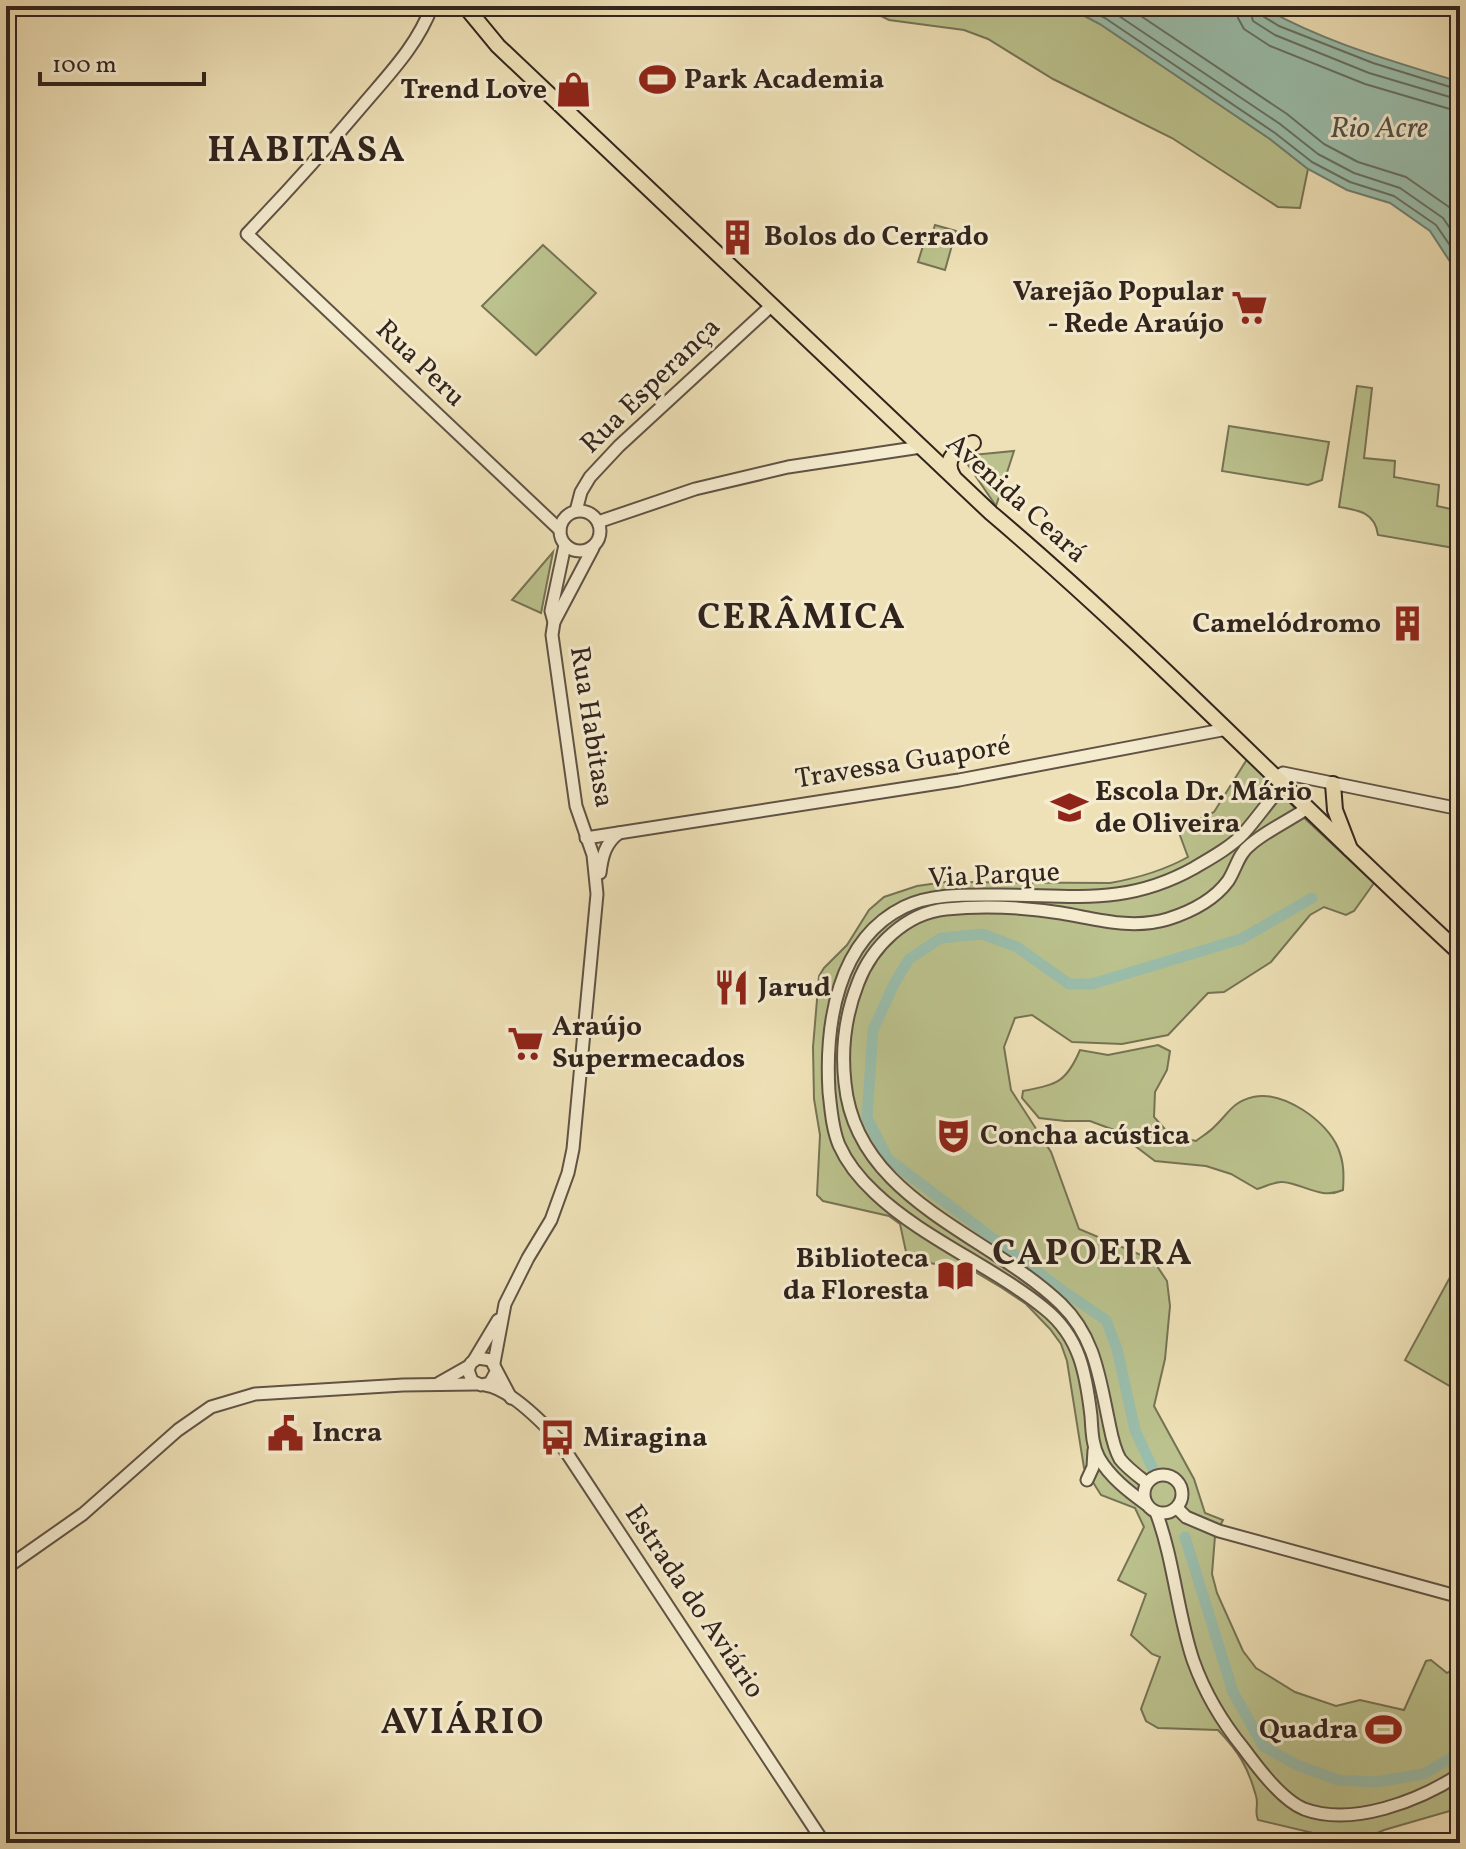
<svg xmlns="http://www.w3.org/2000/svg" width="1466" height="1849" font-family="Vollkorn,serif">
  <style>
    .green { fill: #bbc28d; stroke: #767355; stroke-width: 2 }
    .water { fill: #9abeac; stroke: #708073; stroke-width: 2 }
    .lines { fill: none; stroke-linecap: round; stroke-linejoin: round }
    .shore { stroke: #667164; stroke-width: 2 }
    .canal { stroke: #9abeac; stroke-width: 11 }
    .tertiary-casing { stroke: #605344; stroke-width: 15 }
    .primary-casing { stroke: #31241d; stroke-width: 18 }
    .tertiary { stroke: #f5ecd0; stroke-width: 11 }
    .primary { stroke: #efe1b7; stroke-width: 14 }
    .labels { text-anchor: middle; dominant-baseline: central; stroke-width: 6; stroke-linejoin: round; paint-order: stroke }
    .poi-label { font-size: 28px; font-weight: bold; fill: #31241d; stroke: #f5ecd0; text-anchor: start }
    .street-label { font-size: 28px; fill: #31241d; stroke: #f5ecd0 }
    .water-label { font-size: 30px; font-style: italic; fill: #505248; stroke: #f5ecd0 }
    .district-label { font-size: 36px; font-weight: bold; letter-spacing: 2px; fill: #31241d; stroke: #f5ecd0 }
  </style>
  <rect width="100%" height="100%" fill="#efe1b7"/>
  <filter id="stains"><feTurbulence type="fractalNoise" baseFrequency=".0025" numOctaves="4"/><feColorMatrix values="0 0 0 0 .2 0 0 0 0 .09 0 0 0 0 .02 0 0 0 .5 -.17"/></filter>
  <radialGradient id="worn" r=".72"><stop offset=".6" stop-color="#630" stop-opacity="0"/><stop offset="1" stop-color="#630" stop-opacity=".3"/></radialGradient>
  <!-- green -->
  <g class="green">
    <path d="M861 6H1066L1100 24 1270 139 1308 169 1300 208 1278 207 1172 138 1053 79 988 39 964 30 889 20Z"/>
    <path d="M935 225 956 231 945 270 918 262 926 236 931 237Z"/>
    <path d="M543 245 596 293 536 355 482 306Z"/>
    <path d="M1357 386 1372 388 1364 458 1395 461 1394 477 1439 485 1437 506 1460 511V549L1378 535C1375 512 1358 510 1339 507Z"/>
    <path d="M1229 426 1329 442 1322 480 1308 485 1222 471Z"/>
    <path d="M1014 451 996 506 962 456Z"/>
    <path d="M553 552 541 613 512 600Z"/>
    <path d="M1249 756 1299 813 1374 883 1354 911 1346 915 1324 907 1310 915 1271 962 1224 992 1208 993 1168 1035 1122 1044 1072 1042 1032 1015 1015 1018 1004 1047 1011 1090 1051 1152 1079 1229 1153 1260 1167 1281 1170 1306 1165 1359 1154 1406 1194 1479 1205 1513 1223 1520 1215 1536 1212 1574 1217 1593 1243 1651 1256 1668 1295 1692 1336 1706 1360 1700 1404 1710 1426 1661 1431 1660 1447 1673 1460 1665V1808L1384 1830 1355 1843 1258 1820C1254 1811 1259 1805 1256 1796 1248 1767 1239 1752 1218 1730L1158 1728 1146 1721 1141 1709 1160 1657 1152 1654 1131 1635 1146 1594 1118 1580 1144 1527 1135 1508 1101 1495 1084 1468 1067 1361 1061 1344 1050 1329 1026 1304 1002 1288 967 1267 908 1261 900 1224 889 1216 823 1201 817 1195 820 1135 814 1099 813 1047 819 976 824 968 847 945 869 910 884 897 917 886 945 882 1110 883C1138 878 1163 871 1188 857L1178 830 1214 812Z"/>
    <path d="M1158 1045 1170 1051 1167 1070 1155 1092 1154 1117 1171 1136 1196 1141C1202 1136 1210 1132 1215 1126 1229 1113 1232 1102 1253 1097 1283 1090 1327 1121 1338 1148 1344 1162 1344 1175 1343 1190 1321 1200 1304 1184 1283 1182 1275 1181 1265 1187 1257 1189L1231 1174 1206 1166 1155 1161 1114 1130 1090 1121H1065L1039 1118 1022 1098 1023 1091C1057 1084 1066 1083 1080 1050L1108 1055Z"/>
    <path d="M1460 1259V1392L1405 1360Z"/>
  </g>
  <!-- water -->
  <path class="water" d="M1066 6H1261C1322 42 1393 61 1460 82V277L1430 231 1390 203 1347 190 1308 169 1270 139 1100 24Z"/>
  <g class="lines">
    <!-- shore -->
    <g class="shore">
      <path d="M1083 6 1105 18 1275 133 1312 162 1350 182 1394 196 1436 225 1460 260"/>
      <path d="M1104 6 1280 124 1318 154 1354 173 1400 188 1443 218 1460 243"/>
      <path d="M1126 6 1287 114 1324 144 1358 162 1406 177 1449 207 1460 221"/>
      <path d="M1237 6 1238 18 1244 29 1270 46 1365 84 1460 112"/>
      <path d="M1249 6 1253 21 1275 35 1369 73 1460 100"/>
      <path d="M1259 6 1261 15 1279 26 1373 63 1460 90"/>
    </g>
    <!-- canal -->
    <g class="canal">
      <path d="M1152 1467 1135 1430 1117 1349 1106 1320 1059 1288 888 1159 867 1118 873 1030 894 984 909 959 941 938 982 934 1017 947 1069 984H1092L1241 939 1312 898"/>
      <path d="M1185 1537 1233 1692 1263 1746 1297 1765 1338 1780 1376 1782 1423 1774 1460 1753"/>
    </g>
    <defs>
      <g id="tertiary">
        <path d="M432 6C417 46 389 74 362 106 325 150 287 192 247 234L560 530"/>
        <circle cx="580" cy="531" r="20"/>
        <path d="M576 511 581 492 590 477 619 446 772 305"/>
        <path d="M598 522 695 489 788 467 921 447"/>
        <path d="M554 622 593 548"/>
        <path d="M1276 777 1283 773 1460 809"/>
        <path d="M586 838 959 780 1227 729"/>
        <path d="M600 873C602 857 605 843 619 833"/>
        <path d="M474 1360 498 1320"/>
        <path d="M494 1363 505 1304 528 1258 551 1220 568 1173 573 1149 597 894 593 855 576 806 552 635 554 622 551 611 565 545"/>
        <path d="M496 1372 490 1383 481 1385 472 1381 468 1370 471 1363 478 1358 491 1360 511 1398"/>
        <path d="M439 1383 469 1366"/>
        <path d="M485 1385C508 1388 541 1421 557 1438L824 1843"/>
        <circle cx="1163" cy="1494" r="19"/>
        <path d="M1087 1480 1093 1467 1094 1450"/>
        <path d="M1147 1483C1138 1476 1127 1468 1120 1459 1113 1447 1111 1432 1108 1418 1099 1375 1094 1336 1061 1304 987 1233 856 1199 845 1083 841 1048 845 1016 858 983 872 946 906 913 946 909 984 905 1023 907 1061 913 1097 919 1131 930 1168 919 1190 912 1214 900 1228 881 1236 869 1238 854 1250 845 1266 831 1288 821 1306 809"/>
        <path d="M1146 1504C1128 1491 1110 1477 1099 1458 1092 1445 1092 1431 1091 1416 1086 1374 1080 1337 1045 1309 994 1267 922 1238 875 1193 861 1180 847 1163 839 1145 832 1128 831 1109 829 1092 825 1024 837 940 904 907 932 893 970 895 1000 895 1074 895 1126 906 1194 868 1211 858 1231 847 1244 833 1257 818 1269 801 1282 786"/>
        <path d="M1177 1508 1186 1517 1219 1531 1460 1597"/>
        <path d="M1156 1512C1174 1560 1177 1612 1193 1660 1205 1694 1222 1722 1244 1749 1258 1768 1282 1800 1304 1809 1352 1827 1419 1801 1460 1774"/>
        <path d="M6 1568 83 1514 178 1430 211 1407 255 1394 403 1385 476 1384"/>
      </g>
      <g id="primary">
        <path d="M465 6 498 46 991 513C1155 652 1302 808 1460 953"/>
        <path d="M953 476C942 458 958 449 973 443"/>
        <path d="M1333 784 1335 810 1350 849"/>
      </g>
    </defs>
    <!-- tertiary casing -->
    <use href="#tertiary" class="tertiary-casing"/>
    <!-- primary casing -->
    <use href="#primary" class="primary-casing"/>
    <!-- tertiary -->
    <use href="#tertiary" class="tertiary"/>
    <!-- primary -->
    <use href="#primary" class="primary"/>
  </g>
  <!-- icons -->
  <defs>
    <symbol id="stadium-bare" viewBox="-9 -9 18 18"><path d="M0-5a6.5 5 0 1 0 0 10a6.5 5 0 1 0 0-10ZM-3.5-1.8h7v3.6h-7Z" fill="#8f2418" stroke="#f5ecd0" stroke-width="2.5" paint-order="stroke"/></symbol>
    <symbol id="shop-bare" viewBox="-9 -9 18 18"><path d="M-5-2.5h2.3a2.7 3.5 0 0 1 5.4 0H5L5.5 6h-11ZM-1.5-2.5h3a1.5 2.3 0 0 0-3 0Z" fill="#8f2418" stroke="#f5ecd0" stroke-width="2.5" paint-order="stroke"/></symbol>
    <symbol id="building-bare" viewBox="-9 -9 18 18"><path d="M-4-6H4V6H1V3H-1V6H-4ZM-2.5-4.3h1.7v1.8h-1.7ZM.8-4.3h1.7v1.8H.8ZM-2.5-1h1.7V.8h-1.7ZM.8-1h1.7V.8H.8Z" fill="#8f2418" stroke="#f5ecd0" stroke-width="2.5" paint-order="stroke"/></symbol>
    <symbol id="supermarket-bare" viewBox="-9 -9 18 18"><path d="M-6-5.5h2.5l.6 2H6L4.5 2H-2.5L-4.4-4H-6ZM-1.5 3.2a1.3 1.3 0 1 0 .1 0ZM3 3.2a1.3 1.3 0 1 0 .1 0Z" fill="#8f2418" stroke="#f5ecd0" stroke-width="2.5" paint-order="stroke"/></symbol>
    <symbol id="school-bare" viewBox="-9 -9 18 18"><path d="M0-5L7-2L0 1L-7-2ZM-4 1L0 2.5L4 1V4Q0 6-4 4Z" fill="#8f2418" stroke="#f5ecd0" stroke-width="2.5" paint-order="stroke"/></symbol>
    <symbol id="restaurant-bare" viewBox="-9 -9 18 18"><path d="M-5-6h1v4h1v-4h1v4h1v-4h1v5L-1.5 .5V6h-2V.5L-5-1ZM5-6V6H3V1.5H1.5Q1.5-4 5-6Z" fill="#8f2418" stroke="#f5ecd0" stroke-width="2.5" paint-order="stroke"/></symbol>
    <symbol id="theatre-bare" viewBox="-9 -9 18 18"><path d="M-5-5.5Q0-4 5-5.5V0Q5 5 0 6Q-5 5-5 0ZM-3.3-2.5H-1v1.5H-3.3ZM1-2.5H3.3v1.5H1ZM-2.8 1Q0 5.5 2.8 1Z" fill="#8f2418" stroke="#f5ecd0" stroke-width="2.5" paint-order="stroke"/></symbol>
    <symbol id="library-bare" viewBox="-9 -9 18 18"><path d="M-6-4Q-3-5.5-.7-3.5V5Q-3 3-6 4ZM6-4Q3-5.5 .7-3.5V5Q3 3 6 4Z" fill="#8f2418" stroke="#f5ecd0" stroke-width="2.5" paint-order="stroke"/></symbol>
    <symbol id="civic-bare" viewBox="-9 -9 18 18"><path d="M-.6-6.5H3V-4.5H.6V-3L4-1V1h2V6H-6V1h2V-1L-.6-3ZM-1.2 2.5V6h2.4V2.5Z" fill="#8f2418" stroke="#f5ecd0" stroke-width="2.5" paint-order="stroke"/></symbol>
    <symbol id="bus-bare" viewBox="-9 -9 18 18"><path d="M-5-6H5V4H4V6H2V4H-2V6H-4V4H-5ZM-3.5-4V0h7V-4ZM-3.5 1.2v1.5H-2V1.2ZM2 1.2v1.5H3.5V1.2Z" fill="#8f2418" stroke="#f5ecd0" stroke-width="2.5" paint-order="stroke"/></symbol>
  </defs>
  <g fill-rule="evenodd">
    <use href="#stadium-bare" x="632" y="54" width="51" height="51"/>
    <use href="#shop-bare" x="548" y="64" width="51" height="51"/>
    <use href="#building-bare" x="712" y="212" width="51" height="51"/>
    <use href="#supermarket-bare" x="1224" y="282" width="51" height="51"/>
    <use href="#building-bare" x="1382" y="598" width="51" height="51"/>
    <use href="#school-bare" x="1044" y="782" width="51" height="51"/>
    <use href="#restaurant-bare" x="706" y="962" width="51" height="51"/>
    <use href="#supermarket-bare" x="500" y="1018" width="51" height="51"/>
    <use href="#theatre-bare" x="928" y="1110" width="51" height="51"/>
    <use href="#library-bare" x="930" y="1250" width="51" height="51"/>
    <use href="#civic-bare" x="260" y="1408" width="51" height="51"/>
    <use href="#bus-bare" x="532" y="1412" width="51" height="51"/>
    <use href="#stadium-bare" x="1358" y="1704" width="51" height="51"/>
  </g>
  <g class="labels">
    <!-- poi labels -->
    <g class="poi-label">
      <text x="684" y="80">Park Academia</text>
      <text x="547" y="90" text-anchor="end">Trend Love</text>
      <text x="764" y="237">Bolos do Cerrado</text>
      <text x="1224" y="292" text-anchor="end">Varejão Popular<tspan x="1224" dy="32">- Rede Araújo</tspan></text>
      <text x="1381" y="624" text-anchor="end">Camelódromo</text>
      <text x="1095" y="792">Escola Dr. Mário<tspan x="1095" dy="32">de Oliveira</tspan></text>
      <text x="758" y="988">Jarud</text>
      <text x="552" y="1027">Araújo<tspan x="552" dy="32">Supermecados</tspan></text>
      <text x="980" y="1136">Concha acústica</text>
      <text x="929" y="1259" text-anchor="end">Biblioteca<tspan x="929" dy="32">da Floresta</tspan></text>
      <text x="312" y="1433">Incra</text>
      <text x="583" y="1438">Miragina</text>
      <text x="1358" y="1730" text-anchor="end">Quadra</text>
    </g>
    <!-- street labels -->
    <g class="street-label">
      <text transform="translate(420 364) rotate(44)">Rua Peru</text>
      <text transform="translate(651 386) rotate(-44)">Rua Esperança</text>
      <text transform="translate(1016 499) rotate(42)">Avenida Ceará</text>
      <text transform="translate(591 727) rotate(81)">Rua Habitasa</text>
      <text transform="translate(903 763) rotate(-9)">Travessa Guaporé</text>
      <text transform="translate(994 876) rotate(-3)">Via Parque</text>
      <text transform="translate(694 1602) rotate(56)">Estrada do Aviário</text>
    </g>
    <!-- water labels -->
    <g class="water-label">
      <text x="1379" y="129">Rio Acre</text>
    </g>
    <!-- district labels -->
    <g class="district-label">
      <text x="307" y="152">HABITASA</text>
      <text x="802" y="619">CERÂMICA</text>
      <text x="1093" y="1255">CAPOEIRA</text>
      <text x="463" y="1724">AVIÁRIO</text>
    </g>
  </g>
  <!-- margin -->
  <rect width="1466" height="1849" fill="none" stroke="#efe1b7" stroke-width="32"/>
  <rect x="8" y="8" width="1450" height="1833" fill="none" stroke="#31241d" stroke-width="4"/>
  <rect x="16" y="16" width="1434" height="1817" fill="none" stroke="#31241d" stroke-width="2"/>
  <!-- scale -->
  <path d="M40 72v12h164v-12" fill="none" stroke="#31241d" stroke-width="4"/>
  <text x="52" y="72" font-size="24" fill="#31241d" stroke="#f5ecd0" stroke-width="6" paint-order="stroke">100 m</text>
  <rect width="100%" height="100%" filter="url(#stains)"/>
  <rect width="100%" height="100%" fill="url(#worn)"/>
</svg>
